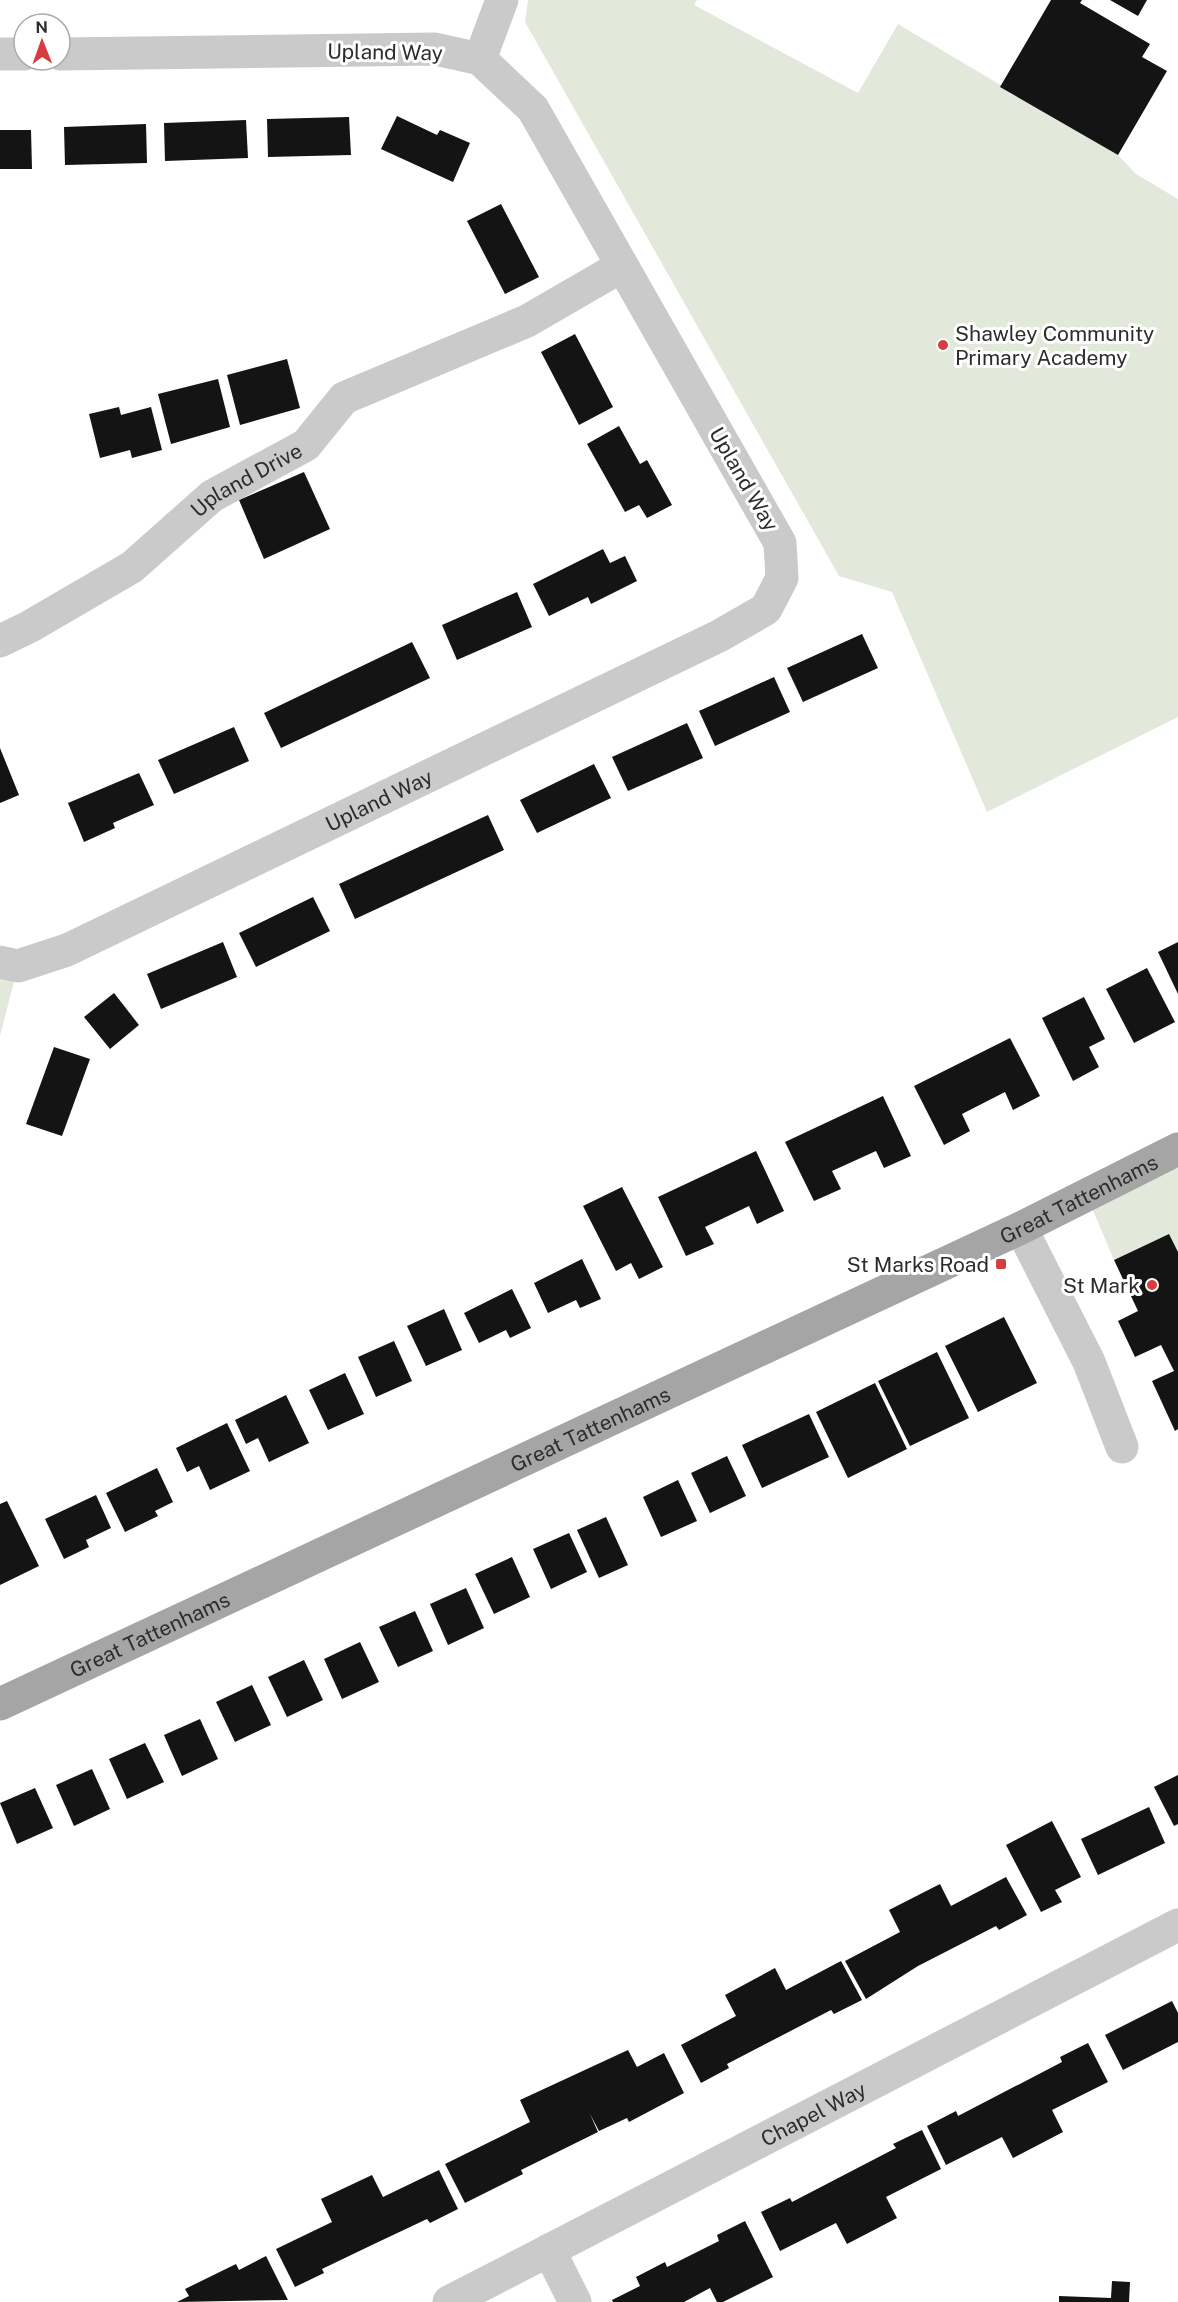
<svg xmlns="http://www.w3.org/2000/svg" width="1178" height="2302" font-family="'Public Sans',sans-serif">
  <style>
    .green { fill: #e2e9db }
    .building { fill: #141414 }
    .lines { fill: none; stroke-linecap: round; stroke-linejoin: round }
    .minor { stroke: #cacaca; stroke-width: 33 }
    .major { stroke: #a5a5a5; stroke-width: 33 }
    .poi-dot { fill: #d73c41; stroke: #fff; stroke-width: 2 }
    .labels { text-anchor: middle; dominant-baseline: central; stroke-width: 6; stroke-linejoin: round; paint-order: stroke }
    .street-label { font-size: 21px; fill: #2d2d2d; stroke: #fff }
    .poi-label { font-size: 21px; fill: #2d2d2d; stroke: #fff; text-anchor: end }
  </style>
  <rect width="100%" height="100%" fill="#fff"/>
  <!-- green -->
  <g class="green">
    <path d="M528 0H697L694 5 858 93 898 24 1118 155 1136 174 1178 199V717L987 812 892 592 839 576 525 22Z"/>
    <path d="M0 962 18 966 0 1036Z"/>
    <path d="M1178 1149V1252L1169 1234 1114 1260 1086 1194Z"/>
  </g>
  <!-- building -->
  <g class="building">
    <path d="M1051 0H1082L1080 3 1150 44 1142 57 1167 71 1118 155 1000 87Z"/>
    <path d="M1110 0H1147L1138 16Z"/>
    <path d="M397 116 437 135 440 130 470 143 453 182 381 149Z"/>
    <path d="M349 117 351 155 268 157 267 119Z"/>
    <path d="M246 120 248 158 165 161 164 123Z"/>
    <path d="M146 124 147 163 65 165 64 127Z"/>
    <path d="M0 130H31L32 169H0Z"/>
    <path d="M501 204 539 277 505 294 467 221Z"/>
    <path d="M575 334 613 407 579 425 541 352Z"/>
    <path d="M287 359 300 408 240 425 227 375Z"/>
    <path d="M218 379 230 427 171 444 158 394Z"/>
    <path d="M119 407 121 415 151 407 162 450 132 458 130 450 100 458 89 414Z"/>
    <path d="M619 426 640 464 647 460 672 505 647 518 639 505 625 512 587 444Z"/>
    <path d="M304 472 330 529 264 559 239 500Z"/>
    <path d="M603 549 610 563 625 556 637 581 591 604 588 597 549 616 533 584Z"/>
    <path d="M517 592 532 627 457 660 442 625Z"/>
    <path d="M862 634 878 668 803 702 787 668Z"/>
    <path d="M412 642 430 678 281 748 264 713Z"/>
    <path d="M774 677 790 712 715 746 699 711Z"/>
    <path d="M687 723 703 758 628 791 612 757Z"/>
    <path d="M234 727 249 761 174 794 158 760Z"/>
    <path d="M0 748 19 795 0 803Z"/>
    <path d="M594 764 611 798 537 833 520 800Z"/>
    <path d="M139 773 154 805 113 823 115 828 84 842 68 803Z"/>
    <path d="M488 815 504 850 355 919 339 884Z"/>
    <path d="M313 897 330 931 256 967 239 933Z"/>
    <path d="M223 942 237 977 161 1009 147 974Z"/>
    <path d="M1178 942V994L1158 952Z"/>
    <path d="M1147 968 1175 1022 1134 1043 1106 989Z"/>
    <path d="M114 993 139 1025 110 1049 84 1017Z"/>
    <path d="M1084 997 1105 1039 1089 1047 1099 1067 1073 1081 1042 1018Z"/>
    <path d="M1010 1038 1040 1096 1013 1110 1005 1092 962 1114 970 1131 944 1145 914 1086Z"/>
    <path d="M54 1047 90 1059 62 1136 26 1124Z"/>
    <path d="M883 1096 911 1156 884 1168 876 1151 832 1171 841 1189 814 1201 785 1142Z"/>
    <path d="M756 1151 784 1211 757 1224 749 1206 705 1227 714 1244 686 1256 658 1197Z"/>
    <path d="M622 1187 663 1267 639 1279 631 1263 616 1271 583 1206Z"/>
    <path d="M1169 1234 1178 1252V1429L1175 1431 1152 1381 1174 1371 1161 1345 1135 1357 1118 1321 1138 1311 1114 1260Z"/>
    <path d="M582 1259 601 1299 580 1308 576 1300 548 1313 534 1283Z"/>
    <path d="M512 1289 531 1328 510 1338 506 1330 479 1343 464 1313Z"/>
    <path d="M444 1309 462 1350 426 1366 407 1326Z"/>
    <path d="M1004 1317 1037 1383 978 1412 945 1346Z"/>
    <path d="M394 1341 412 1381 376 1397 358 1357Z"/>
    <path d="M937 1352 969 1418 910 1446 878 1381Z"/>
    <path d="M345 1373 364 1414 328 1430 309 1390Z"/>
    <path d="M875 1383 907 1449 848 1478 816 1412Z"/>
    <path d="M286 1395 309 1443 269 1462 258 1438 246 1444 235 1420Z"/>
    <path d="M809 1414 829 1457 762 1488 742 1445Z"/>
    <path d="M227 1423 250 1471 210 1490 199 1466 187 1472 176 1448Z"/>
    <path d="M727 1456 746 1496 710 1513 691 1473Z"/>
    <path d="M157 1468 173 1502 155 1511 158 1516 125 1532 106 1493Z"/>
    <path d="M678 1480 697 1521 661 1537 643 1497Z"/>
    <path d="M96 1495 111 1528 86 1540 89 1547 64 1559 45 1519Z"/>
    <path d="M7 1501 39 1566 0 1585V1504Z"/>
    <path d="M606 1517 628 1565 599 1578 577 1530Z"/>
    <path d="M569 1533 587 1572 551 1589 533 1549Z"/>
    <path d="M512 1557 530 1597 494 1614 475 1574Z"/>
    <path d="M466 1588 484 1628 448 1645 430 1604Z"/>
    <path d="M415 1611 433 1651 398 1667 379 1627Z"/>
    <path d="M360 1642 379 1682 342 1699 324 1659Z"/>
    <path d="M304 1660 323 1700 287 1717 268 1677Z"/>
    <path d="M252 1685 271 1725 235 1742 216 1702Z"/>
    <path d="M200 1719 218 1759 182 1776 164 1735Z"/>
    <path d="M145 1743 164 1782 127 1799 109 1759Z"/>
    <path d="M92 1769 110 1809 74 1826 56 1785Z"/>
    <path d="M1178 1775V1824L1174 1826 1154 1787Z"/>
    <path d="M35 1788 53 1828 17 1844 0 1803Z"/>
    <path d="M1149 1807 1165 1843 1098 1875 1081 1839Z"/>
    <path d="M1052 1821 1081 1877 1055 1890 1062 1902 1041 1912 1006 1845Z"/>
    <path d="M1006 1877 1027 1915 999 1930 996 1926 918 1966 866 1999 845 1961 900 1932 889 1910 940 1884 951 1906Z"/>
    <path d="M841 1961 862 2000 834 2014 831 2010 727 2064 729 2068 701 2083 681 2045 736 2016 725 1995 775 1968 786 1990Z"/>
    <path d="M1172 2001 1178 2013V2042L1123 2070 1105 2035Z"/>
    <path d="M1088 2043 1108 2082 1052 2110 1063 2132 1013 2158 1002 2137 946 2165 927 2126 956 2111 958 2116 1062 2062 1060 2057Z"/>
    <path d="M628 2050 637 2067 664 2053 684 2093 629 2122 627 2118 599 2131 590 2114 598 2132 521 2170 523 2174 465 2203 445 2164 530 2122 520 2100Z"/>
    <path d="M922 2130 941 2169 886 2197 897 2218 847 2244 836 2223 780 2251 761 2212 790 2198 792 2202 896 2148 893 2144Z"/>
    <path d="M439 2170 458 2209 430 2223 427 2219 374 2244 322 2269 324 2273 295 2287 276 2249 332 2222 321 2199 372 2175 383 2197Z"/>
    <path d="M745 2221 773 2277 723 2302H717L710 2288 684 2302H613L612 2300 640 2286 636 2277 665 2262 667 2267 719 2241 717 2235Z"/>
    <path d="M266 2256 288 2300 177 2302 189 2296 185 2289 236 2264 239 2270Z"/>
    <path d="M1112 2281 1130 2282 1129 2302H1059V2296L1111 2298Z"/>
  </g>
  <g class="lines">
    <!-- minor -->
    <g class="minor">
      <path d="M0 54H24"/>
      <path d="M480 59 502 0"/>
      <path id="s1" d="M0 641 29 627 132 567 212 496 306 445 344 398 527 321 622 266"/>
      <path id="s2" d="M0 962 18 966 67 950 719 636 766 609 782 578 780 543 533 109 480 59 435 49 60 54"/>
      <path d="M1021 1228 1089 1362 1122 1447"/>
      <path d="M549 2250 575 2302"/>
      <path id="s3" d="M449 2302 1178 1925"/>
    </g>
    <!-- major -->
    <path class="major" id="s4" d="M0 1704 1021 1228 1178 1149"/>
  </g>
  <!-- markers -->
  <g class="poi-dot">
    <circle cx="943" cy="345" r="6"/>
    <rect x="995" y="1258" width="12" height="12" rx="3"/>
    <circle cx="1152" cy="1285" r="6"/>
  </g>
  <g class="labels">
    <!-- street labels -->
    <g class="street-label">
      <text transform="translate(385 52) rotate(1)">Upland Way</text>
      <text transform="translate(744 479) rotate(60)">Upland Way</text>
      <text stroke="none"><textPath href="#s1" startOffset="296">Upland Drive</textPath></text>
      <text stroke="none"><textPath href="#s2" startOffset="416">Upland Way</textPath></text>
      <text stroke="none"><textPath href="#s4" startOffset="1191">Great Tattenhams</textPath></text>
      <text stroke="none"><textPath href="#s4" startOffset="651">Great Tattenhams</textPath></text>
      <text stroke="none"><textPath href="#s4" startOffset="165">Great Tattenhams</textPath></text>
      <text stroke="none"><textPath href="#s3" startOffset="410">Chapel Way</textPath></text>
    </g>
    <!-- poi labels -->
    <g class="poi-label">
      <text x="955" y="333" text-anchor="start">Shawley Community<tspan x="955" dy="24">Primary Academy</tspan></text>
      <text x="989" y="1264">St Marks Road</text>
      <text x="1140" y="1285">St Mark</text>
    </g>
  </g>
  <!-- north arrow -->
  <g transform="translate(42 42) rotate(359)"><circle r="28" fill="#ffffff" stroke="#ababab" stroke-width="1.5"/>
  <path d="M0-4.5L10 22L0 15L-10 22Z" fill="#d73c41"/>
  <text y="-9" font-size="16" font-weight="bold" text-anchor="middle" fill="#2d2d2d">N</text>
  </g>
</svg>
